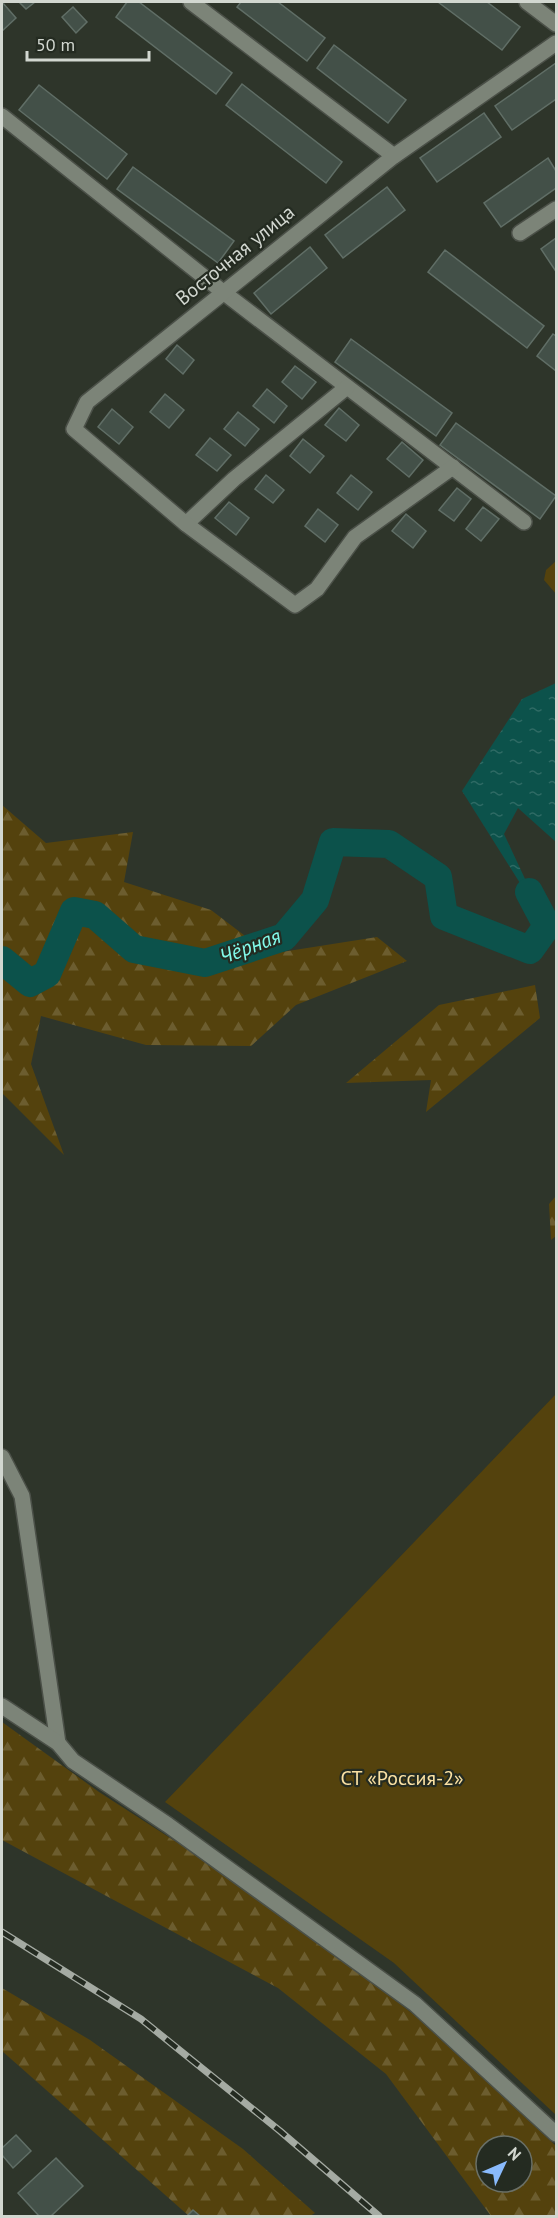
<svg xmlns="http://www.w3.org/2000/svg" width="558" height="2218" font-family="'PT Sans',sans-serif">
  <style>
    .forest { fill: url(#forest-firs); fill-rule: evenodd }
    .garden { fill: #54420d }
    .water { fill: url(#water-ripples) }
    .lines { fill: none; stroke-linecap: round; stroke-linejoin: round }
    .river { stroke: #0c524b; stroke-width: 28 }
    .building { fill: #435048; stroke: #606e66; stroke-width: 1.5 }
    .minor-casing { stroke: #4b5048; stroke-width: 18 }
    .minor { stroke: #7c8478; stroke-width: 15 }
    .rail-casing { stroke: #a5aba3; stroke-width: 7 }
    .rail { stroke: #242b21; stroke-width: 4.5; stroke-dasharray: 14; stroke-linecap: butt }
    .labels { text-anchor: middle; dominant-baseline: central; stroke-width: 4.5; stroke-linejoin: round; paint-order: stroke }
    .street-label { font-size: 20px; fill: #d2d7d0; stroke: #242b21 }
    .park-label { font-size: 20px; fill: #fae1a3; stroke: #242b21 }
    .water-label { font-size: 21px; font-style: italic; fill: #82faea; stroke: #242b21 }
  </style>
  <defs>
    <pattern id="forest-firs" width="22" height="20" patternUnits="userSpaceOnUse" patternTransform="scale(1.5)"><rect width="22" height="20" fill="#54420d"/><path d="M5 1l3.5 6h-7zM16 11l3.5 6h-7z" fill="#6c5d2f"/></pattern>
    <pattern id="water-ripples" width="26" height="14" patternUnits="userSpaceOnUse" patternTransform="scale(1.5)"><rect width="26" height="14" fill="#0c524b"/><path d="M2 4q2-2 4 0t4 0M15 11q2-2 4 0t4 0" fill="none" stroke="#2e6a64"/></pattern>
  </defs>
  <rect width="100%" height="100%" fill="#2e352a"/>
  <!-- forest -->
  <g class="forest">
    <path d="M2 805 46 843 133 832 124 882 211 910 269 954 377 937 407 961 296 1005 251 1046 146 1045 41 1016 31 1064 64 1155 2 1093Z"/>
    <path d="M535 985 540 1018 426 1112 431 1080 346 1083 439 1005Z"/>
    <path d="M556 1196V1236L551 1240 549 1204Z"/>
    <path d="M2 1722 99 1792 269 1902 427 2025 556 2146V2216H491L386 2074 278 1988 2 1840ZM486 2146H522V2182H486Z"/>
    <path d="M2 1988 90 2040 243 2149 315 2213 310 2216H189L2 2051Z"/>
  </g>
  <!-- garden -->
  <g class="garden">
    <path d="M556 561V594L544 580 546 570Z"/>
    <path d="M556 1394V2115L394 1963 165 1802Z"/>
  </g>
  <!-- water -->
  <path class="water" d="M556 683V842L518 808 504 834 547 926 462 791 522 699Z"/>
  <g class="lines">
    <!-- river -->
    <path class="river" d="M2 960 30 983 47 974 74 911 95 915 134 949 205 963 284 937 315 900 333 842 389 844 438 877 444 916 530 950 547 926 529 892"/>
  </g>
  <!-- building -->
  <g class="building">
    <path d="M2 2 16 18 2 31Z"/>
    <path d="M19 2H35L26 9Z"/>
    <path d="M127 2H139L232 73 216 94 116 17Z"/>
    <path d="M241 2H278L325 38 307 61 237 7Z"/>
    <path d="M438 2H487L520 27 502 50Z"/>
    <path d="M73 7 87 22 76 33 62 17Z"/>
    <path d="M334 45 406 100 388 123 317 68Z"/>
    <path d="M556 63V99L512 130 495 106Z"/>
    <path d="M242 84 342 162 326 183 226 105Z"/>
    <path d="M39 85 127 154 107 179 19 110Z"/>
    <path d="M484 113 501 137 437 182 420 158Z"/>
    <path d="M548 158 556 171V188L501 227 484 203Z"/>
    <path d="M133 167 234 241 218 263 117 189Z"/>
    <path d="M387 187 405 210 343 258 325 235Z"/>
    <path d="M556 238V269L555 270 541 249Z"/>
    <path d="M310 247 327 268 271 314 254 293Z"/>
    <path d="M445 250 544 326 527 348 428 272Z"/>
    <path d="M553 334 556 336V371L537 356Z"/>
    <path d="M351 339 452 413 436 436 335 362Z"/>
    <path d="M177 345 194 360 183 374 166 359Z"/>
    <path d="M295 366 316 382 302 399 282 382Z"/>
    <path d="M267 389 287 406 274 423 253 406Z"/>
    <path d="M165 394 184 410 169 428 150 412Z"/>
    <path d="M339 408 359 425 346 441 325 425Z"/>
    <path d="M112 409 133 427 119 444 98 427Z"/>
    <path d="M238 412 259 429 245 446 224 429Z"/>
    <path d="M456 423 556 496 540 519 440 445Z"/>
    <path d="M210 438 231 455 217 471 196 455Z"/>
    <path d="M303 439 324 456 310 473 290 456Z"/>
    <path d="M402 442 423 460 409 477 387 459Z"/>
    <path d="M266 475 284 490 273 503 255 489Z"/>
    <path d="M351 475 372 492 358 510 337 493Z"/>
    <path d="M457 488 471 499 454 521 439 510Z"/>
    <path d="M229 502 249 518 236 535 215 518Z"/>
    <path d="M483 507 499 519 481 541 466 529Z"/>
    <path d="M318 509 338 525 325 542 305 526Z"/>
    <path d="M406 514 426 531 413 548 392 531Z"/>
    <path d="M16 2135 31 2151 13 2168 2 2155V2148Z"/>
    <path d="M56 2158 83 2186 51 2216H39L18 2193Z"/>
    <path d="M193 2210 200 2216H187Z"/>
  </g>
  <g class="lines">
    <defs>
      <g id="minor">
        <path d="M191 2 394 156"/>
        <path d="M527 2 556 24"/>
        <path d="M2 116 223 292 524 522"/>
        <path d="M520 233 556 209"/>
        <path d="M347 387 234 479 186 524 74 429 87 402 394 156 556 43"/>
        <path d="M186 524 295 605 317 589 355 537 453 467"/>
        <path d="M2 1457 22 1496 58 1743"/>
        <path d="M2 1706 58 1743 73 1761 168 1825 415 2004 556 2134"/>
      </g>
    </defs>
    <!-- minor casing -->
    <use href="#minor" class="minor-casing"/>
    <!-- minor -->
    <use href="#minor" class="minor"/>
    <defs>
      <path id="rail" d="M2 1932 141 2019 280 2131 379 2216"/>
    </defs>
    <!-- rail casing -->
    <use href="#rail" class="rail-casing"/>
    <!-- rail -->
    <use href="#rail" class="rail"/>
  </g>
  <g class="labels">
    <!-- street labels -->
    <g class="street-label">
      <text transform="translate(235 255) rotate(-39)">Восточная улица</text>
    </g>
    <!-- park labels -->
    <g class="park-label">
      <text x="402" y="1778">СТ «Россия-2»</text>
    </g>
    <!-- water labels -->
    <g class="water-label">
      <text transform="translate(250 946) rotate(-21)">Чёрная</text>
    </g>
  </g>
  <!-- border -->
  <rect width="558" height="2218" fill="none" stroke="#d2d7d0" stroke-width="6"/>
  <!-- north arrow -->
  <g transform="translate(504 2164) rotate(46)"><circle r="28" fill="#242b21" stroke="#6a7067" stroke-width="1.5"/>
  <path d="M0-4.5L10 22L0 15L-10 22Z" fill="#89bafc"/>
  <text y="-9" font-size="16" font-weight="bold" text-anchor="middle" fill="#d2d7d0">N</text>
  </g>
  <!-- scale -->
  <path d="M27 51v9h122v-9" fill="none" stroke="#d2d7d0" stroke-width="3"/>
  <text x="36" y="51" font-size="18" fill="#d2d7d0" stroke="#242b21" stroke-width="4.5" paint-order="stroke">50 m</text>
</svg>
